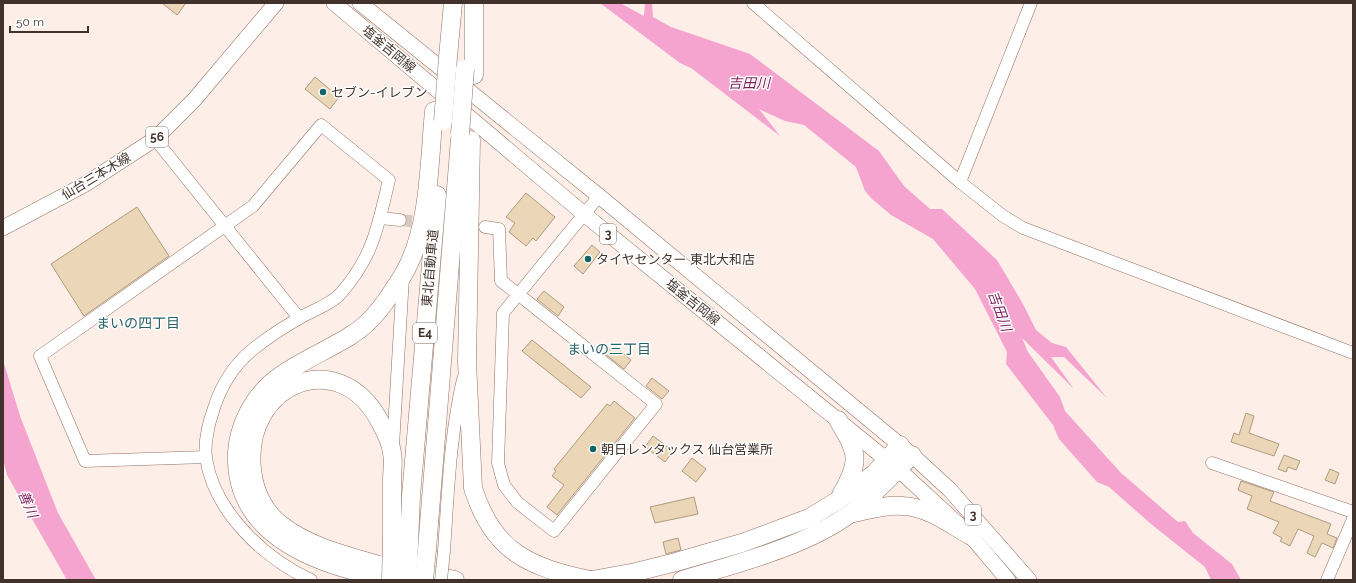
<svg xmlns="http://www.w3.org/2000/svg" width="1356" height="583" font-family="Raleway,'Noto Sans JP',sans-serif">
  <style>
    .water { fill: #f5a3cf }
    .building { fill: #ebd6b8; stroke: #ae9a7d }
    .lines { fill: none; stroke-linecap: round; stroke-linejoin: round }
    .minor-tunnel { stroke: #d7c9c2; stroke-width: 12; stroke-dasharray: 12 6; stroke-linecap: butt }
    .minor-casing { stroke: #927263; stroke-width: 13 }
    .major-casing { stroke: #927263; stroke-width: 16 }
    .highway-casing { stroke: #927263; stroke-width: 19 }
    .minor { stroke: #fff; stroke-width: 12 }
    .major { stroke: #fff; stroke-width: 15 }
    .highway { stroke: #fff; stroke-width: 18 }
    .minor-bridge-casing { stroke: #927263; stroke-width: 13; stroke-linecap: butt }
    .highway-bridge-casing { stroke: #927263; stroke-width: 19; stroke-linecap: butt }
    .minor-bridge { stroke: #fff; stroke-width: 12 }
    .highway-bridge { stroke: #fff; stroke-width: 18 }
    .poi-dot { fill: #146466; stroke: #fff; stroke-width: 1.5 }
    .labels { text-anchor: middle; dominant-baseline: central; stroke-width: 3; stroke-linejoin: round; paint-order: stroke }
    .shield { fill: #fff; stroke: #7a706b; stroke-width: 1 }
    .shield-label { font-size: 12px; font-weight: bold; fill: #41332c }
    .street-label { font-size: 13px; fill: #41332c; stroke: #fff }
    .poi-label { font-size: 13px; fill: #41332c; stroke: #fff; text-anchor: start }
    .water-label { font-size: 14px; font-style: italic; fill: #7c1f5a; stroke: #fff }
    .neighbourhood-label { font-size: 14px; fill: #286264; stroke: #fff }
  </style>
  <rect width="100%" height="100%" fill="#fdefe8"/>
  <!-- water -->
  <g class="water">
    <path d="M600 3H620L644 16 645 3H652L653 17 671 27 750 54 879 151 904 186 930 209H942L997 260 1023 304 1036 330 1052 343 1066 347 1107 398 1064 357H1051L1074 389 1022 338 1028 352 1060 397 1065 411 1121 473 1178 522 1185 521 1193 533 1232 564 1241 580H1211L1205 567 1151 524 1109 487 1097 482 1059 439 1053 425 1006 364 1007 352 975 289 933 239 891 215 872 199 865 191 856 167 804 125 785 121 759 109 780 136 691 68 680 63Z"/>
    <path d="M3 360 20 416 58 513 96 580H67L7 475 3 459Z"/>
  </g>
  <!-- building -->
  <g class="building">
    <path d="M162 3H186L177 15Z"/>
    <path d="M315 77 339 97 330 109 305 89Z"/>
    <path d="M526 193 555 217 536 241 533 238 526 246 509 232 515 223 506 217Z"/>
    <path d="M137 207 169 256 84 316 51 264Z"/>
    <path d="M592 245 600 252 583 274 574 266Z"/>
    <path d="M544 291 564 307 558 316 537 299Z"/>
    <path d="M532 340 591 387 581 398 522 351Z"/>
    <path d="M613 345 631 360 624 369 605 354Z"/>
    <path d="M652 378 669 391 662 399 646 386Z"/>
    <path d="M614 401 635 418 557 515 547 507 564 485 552 476 556 471 554 469 607 404 610 406Z"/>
    <path d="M1246 413 1254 416 1249 433 1279 444 1274 456 1231 442 1234 433 1239 435Z"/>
    <path d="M653 436 673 451 665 462 645 447Z"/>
    <path d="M1284 455 1300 461 1296 470 1288 467 1286 472 1278 469Z"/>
    <path d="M692 458 706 469 696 482 682 471Z"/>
    <path d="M1330 469 1339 473 1335 484 1325 480Z"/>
    <path d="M1241 481 1274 492 1270 501 1331 524 1327 534 1337 538 1333 548 1322 543 1315 557 1307 553 1314 536 1298 529 1290 546 1280 541 1282 538 1273 533 1279 522 1247 509 1252 496 1238 490Z"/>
    <path d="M694 497 698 514 655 523 650 507Z"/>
    <path d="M678 538 681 550 666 554 663 542Z"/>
  </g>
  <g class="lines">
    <!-- minor-tunnel -->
    <path class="minor-tunnel" d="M400 220 429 223"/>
    <defs>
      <g id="minor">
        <path d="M753 3 960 182 1003 216 1023 228 1353 353"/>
        <path d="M155 139 299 318"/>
        <path d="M960 182 1031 3"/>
        <path d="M380 218 400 220"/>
        <path d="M485 227 499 229 501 281 518 294 656 404 554 531 517 502 504 485 498 463 503 313 599 196"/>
        <path d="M393 446 403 277"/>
        <path d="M206 457 85 461 40 356 253 206 321 125 389 180C378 226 373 257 341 293 333 303 316 309 305 315 287 325 268 337 252 350 234 365 221 386 214 408 209 422 204 443 206 458 214 512 264 558 311 580"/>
        <path d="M1212 463 1353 512"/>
        <path d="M444 551C448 493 450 435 463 379"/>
        <path d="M1327 580 1353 519"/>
      </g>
      <g id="major">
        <path d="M334 3 584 214 898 469 971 536 1008 580"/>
        <path d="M360 3 599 196 912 455 950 490 1029 580"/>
        <path d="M3 228 84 185 155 139 194 100 276 3"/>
      </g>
      <g id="highway">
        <path d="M448 57 453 3"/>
        <path d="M474 75V3"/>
        <path d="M471 140 467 362 473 488C493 552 529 567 590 580"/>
        <path d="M838 420C858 453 861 461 841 495"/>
        <path d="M854 513C869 510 887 504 903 506 928 507 950 524 971 536"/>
        <path d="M409 545 411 496 437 195"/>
        <path d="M427 549 460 139"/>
        <path d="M379 565C345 555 309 547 280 524 263 511 254 490 252 469 243 384 339 343 380 422 385 431 391 443 392 453 394 461 392 471 392 480 392 500 392 520 392 541"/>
        <path d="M410 571 455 580"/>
        <path d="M393 580C324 567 233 539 237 452 239 426 251 402 270 384 291 365 329 350 353 334 374 321 390 296 403 275 430 230 429 162 434 111"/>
        <path d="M592 580 636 572 676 562 742 543 809 518 837 501 874 474 900 445"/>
        <path d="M682 580C735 564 805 547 851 513 873 496 892 475 912 455"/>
      </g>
    </defs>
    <!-- minor casing -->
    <use href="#minor" class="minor-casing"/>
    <!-- major casing -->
    <use href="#major" class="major-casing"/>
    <!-- highway casing -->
    <use href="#highway" class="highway-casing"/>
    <!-- minor -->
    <use href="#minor" class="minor"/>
    <!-- major -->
    <use href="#major" class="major"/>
    <!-- highway -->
    <use href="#highway" class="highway"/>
    <defs>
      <path id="minor-bridge" d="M441 580 444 551"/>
      <g id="highway-bridge">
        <path d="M443 121 448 57"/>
        <path d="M460 134 465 69"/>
        <path d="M391 580 392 541"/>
        <path d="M407 580 409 545"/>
        <path d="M424 580 427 549"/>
      </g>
    </defs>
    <!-- minor-bridge casing -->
    <use href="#minor-bridge" class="minor-bridge-casing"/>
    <!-- highway-bridge casing -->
    <use href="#highway-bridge" class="highway-bridge-casing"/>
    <!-- minor-bridge -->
    <use href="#minor-bridge" class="minor-bridge"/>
    <!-- highway-bridge -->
    <use href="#highway-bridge" class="highway-bridge"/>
  </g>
  <!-- markers -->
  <g class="poi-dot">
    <circle cx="323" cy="92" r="4"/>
    <circle cx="588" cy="259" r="4"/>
    <circle cx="593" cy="449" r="4"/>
  </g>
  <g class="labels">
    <!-- shield labels -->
    <g class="shield">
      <rect x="146" y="127" width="22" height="20" rx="3"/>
      <rect x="600" y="224" width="16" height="20" rx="3"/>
      <rect x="413" y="323" width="24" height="20" rx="3"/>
      <rect x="965" y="505" width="16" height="20" rx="3"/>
    </g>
    <g class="shield-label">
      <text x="157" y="137">56</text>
      <text x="608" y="234">3</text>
      <text x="425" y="333">E4</text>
      <text x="973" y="515">3</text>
    </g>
    <!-- street labels -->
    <g class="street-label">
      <text transform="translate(389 49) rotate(40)">塩釜吉岡線</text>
      <text transform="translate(96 176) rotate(-31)">仙台三本木線</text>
      <text transform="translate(430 268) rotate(-85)">東北自動車道</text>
      <text transform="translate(693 302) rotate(39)">塩釜吉岡線</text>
    </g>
    <!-- poi labels -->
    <g class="poi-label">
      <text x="331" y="92">セブン-イレブン</text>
      <text x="596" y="259">タイヤセンター 東北大和店</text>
      <text x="601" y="449">朝日レンタックス 仙台営業所</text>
    </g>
    <!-- water labels -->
    <g class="water-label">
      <text x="749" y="83">吉田川</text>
      <text transform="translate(1000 311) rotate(70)">吉田川</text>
      <text transform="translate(28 504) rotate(67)">善川</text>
    </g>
    <!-- neighbourhood labels -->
    <g class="neighbourhood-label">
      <text x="138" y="323">まいの四丁目</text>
      <text x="609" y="349">まいの三丁目</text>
    </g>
  </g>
  <!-- border -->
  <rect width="1356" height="583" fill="none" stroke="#41332c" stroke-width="8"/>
  <!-- scale -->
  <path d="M10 26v6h78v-6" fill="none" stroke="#41332c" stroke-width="2"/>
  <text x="16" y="26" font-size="12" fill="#41332c" stroke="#ffffff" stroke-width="3" paint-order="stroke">50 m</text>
</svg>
